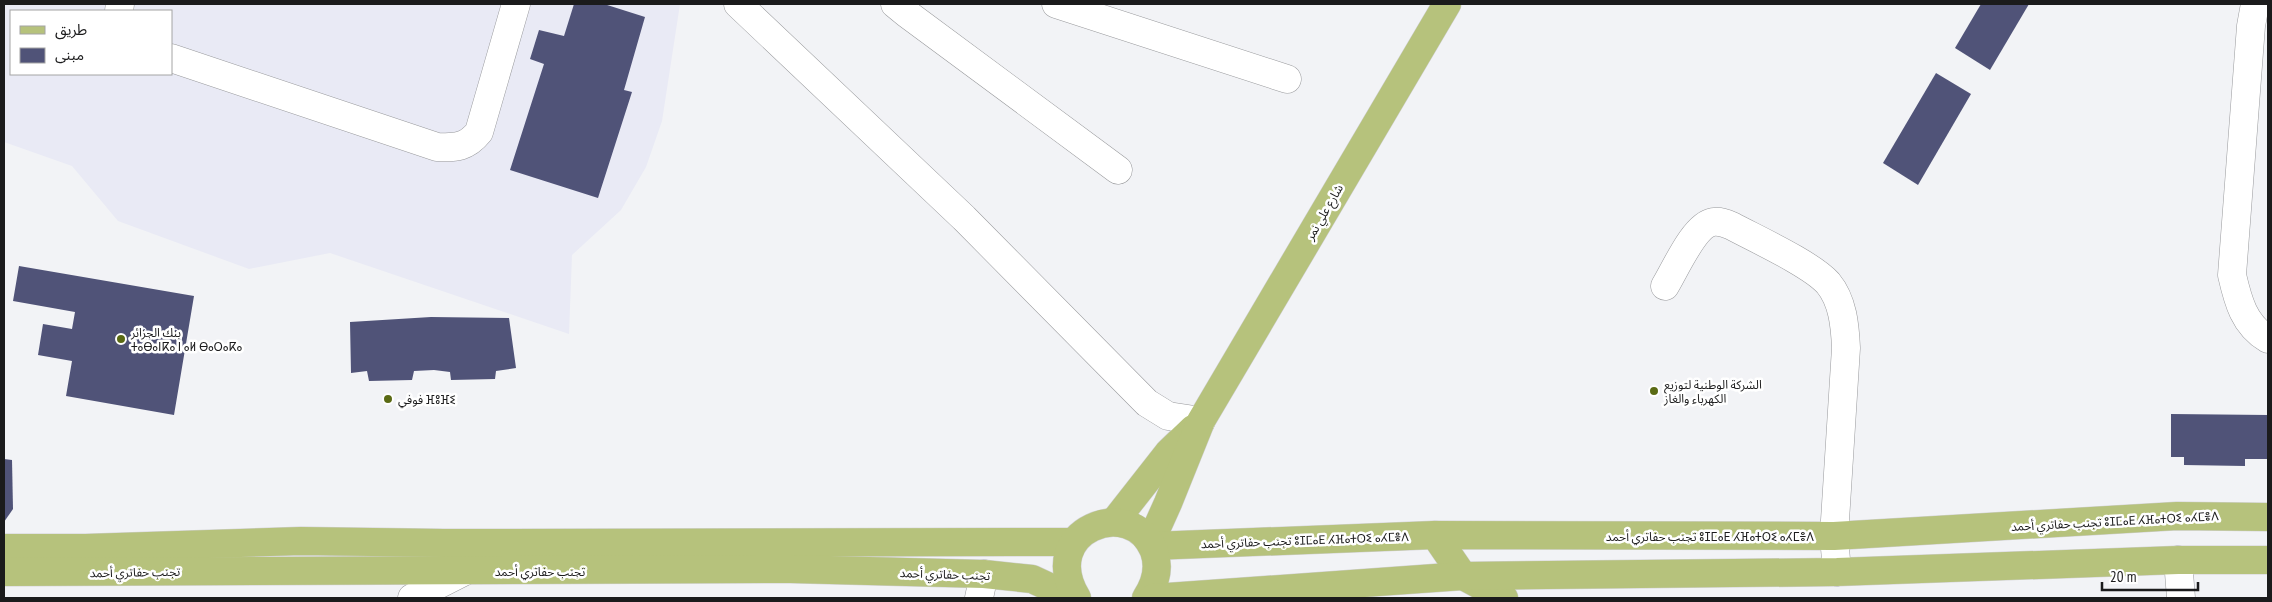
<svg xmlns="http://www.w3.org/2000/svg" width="2272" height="602" font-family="'PT Sans Narrow','Noto Sans Arabic','Noto Sans Tifinagh',sans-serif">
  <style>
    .built { fill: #e9eaf5; fill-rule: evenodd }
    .building { fill: #505378 }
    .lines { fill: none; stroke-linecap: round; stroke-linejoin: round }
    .minor-casing { stroke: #98999c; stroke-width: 29 }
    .major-casing { stroke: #d1d1d2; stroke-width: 29 }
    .minor { stroke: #fff; stroke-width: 28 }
    .major { stroke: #b6c27c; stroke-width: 28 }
    .poi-dot { fill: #5a6a14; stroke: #fff; stroke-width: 2 }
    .labels { text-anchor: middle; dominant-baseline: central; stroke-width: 5; stroke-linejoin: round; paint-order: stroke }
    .street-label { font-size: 12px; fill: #1b1b1c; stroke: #fff }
    .poi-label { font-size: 12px; fill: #1b1b1c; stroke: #fff; text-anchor: start }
  </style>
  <rect width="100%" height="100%" fill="#f2f3f6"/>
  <!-- built -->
  <path class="built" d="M4 4H680L662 121 646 167 621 210 572 255 569 334 330 253 249 269 118 221 72 166 4 142ZM11 11H171V74H11Z"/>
  <!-- building -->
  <g class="building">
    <path d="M574 4H604L645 17 624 90 632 92 598 198 510 170 544 64 530 59 539 30 564 36Z"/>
    <path d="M1981 4H2029L1990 70 1955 48Z"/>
    <path d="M1936 73 1971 94 1918 185 1883 163Z"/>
    <path d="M19 266 194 296 174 415 66 396 72 361 38 355 43 324 72 329 75 312 13 301Z"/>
    <path d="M431 317 509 318 516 368 496 371 495 379 451 380 450 372 434 370 414 371 412 380 369 381 367 371 351 373 350 322Z"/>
    <path d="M2171 414 2268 415V459H2245V466L2184 465V457H2171Z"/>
    <path d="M4 459 12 460 13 509 4 522Z"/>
  </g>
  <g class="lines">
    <defs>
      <g id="minor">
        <path d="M738 4 964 218 1147 403 1168 416 1201 421"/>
        <path d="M895 4 906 13 1118 170"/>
        <path d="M1056 4 1287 79"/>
        <path d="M2255 4 2251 26 2232 275C2238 301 2244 325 2268 339"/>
        <path d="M119 11 120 4"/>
        <path d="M171 58 437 147C456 148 467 147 479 132L516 4"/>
        <path d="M1665 286C1675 270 1694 225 1713 222 1720 221 1725 223 1732 226 1756 239 1811 264 1828 283 1843 301 1845 326 1846 348L1834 536 1837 572"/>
        <path d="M2178 560 2181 598"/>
        <path d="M412 598 465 571"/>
        <path d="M979 598 984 574"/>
      </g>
      <g id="major">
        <path d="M1114 522 1169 452 1193 429"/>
        <path d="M1435 535 1463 576 1504 598"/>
        <path d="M1150 543 1168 503 1201 421 1447 4"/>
        <path d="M1152 546 1435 535 1834 536 2177 516 2268 517"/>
        <path d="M4 548H86L301 541 444 543 1073 542"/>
        <path d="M4 572 791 569 984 574 1032 579 1073 598"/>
        <path d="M1077 598C1036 530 1132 494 1154 551 1160 568 1156 583 1146 598"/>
        <path d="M1153 598 1463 576 1837 572 2178 560H2268"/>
      </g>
    </defs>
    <!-- minor casing -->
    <use href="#minor" class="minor-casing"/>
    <!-- major casing -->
    <use href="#major" class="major-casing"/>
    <!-- minor -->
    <use href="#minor" class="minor"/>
    <!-- major -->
    <use href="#major" class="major"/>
  </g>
  <!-- markers -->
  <g class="poi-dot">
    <circle cx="121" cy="339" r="5"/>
    <circle cx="1654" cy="391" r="5"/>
    <circle cx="388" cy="399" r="5"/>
  </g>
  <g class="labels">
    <!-- street labels -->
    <g class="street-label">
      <text transform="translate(1324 212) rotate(-60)">شارع علي نمر</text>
      <text transform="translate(2115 521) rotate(-3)">تجنب حفاتري أحمد ⵓⵊⵎⴰⴹ ⵃⴼⴰⵜⵔⵉ ⴰⵃⵎⴻⴷ</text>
      <text x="1710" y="536">تجنب حفاتري أحمد ⵓⵊⵎⴰⴹ ⵃⴼⴰⵜⵔⵉ ⴰⵃⵎⴻⴷ</text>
      <text transform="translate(1305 540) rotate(-2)">تجنب حفاتري أحمد ⵓⵊⵎⴰⴹ ⵃⴼⴰⵜⵔⵉ ⴰⵃⵎⴻⴷ</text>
      <text x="540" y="571">تجنب حفاتري أحمد</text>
      <text transform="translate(135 572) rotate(-1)">تجنب حفاتري أحمد</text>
      <text transform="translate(945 574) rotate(2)">تجنب حفاتري أحمد</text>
    </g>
    <!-- poi labels -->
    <g class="poi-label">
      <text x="131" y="332">بنك الجزائر<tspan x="131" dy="14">ⵜⴰⴱⴰⵏⴽⴰ ⵏ ⴰⵍ ⴱⴰⵔⴰⴽⴰ</tspan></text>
      <text x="1664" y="384">الشركة الوطنية لتوزيع<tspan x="1664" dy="14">الكهرباء والغاز</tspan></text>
      <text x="398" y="399">فوفي ⴼⵓⴼⵉ</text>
    </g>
  </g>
  <!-- border -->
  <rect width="2272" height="602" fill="none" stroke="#1b1b1c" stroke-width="10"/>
  <!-- legend -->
  <rect x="10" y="10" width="162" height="65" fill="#ffffff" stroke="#a4a4a4"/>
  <rect x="20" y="26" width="25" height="8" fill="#b6c27c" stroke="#a4a4a4"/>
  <text x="55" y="35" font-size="15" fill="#1b1b1c">طريق</text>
  <rect x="20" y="48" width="25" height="15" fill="#505378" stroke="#a4a4a4"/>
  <text x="55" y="60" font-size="15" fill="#1b1b1c">مبنى</text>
  <!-- scale -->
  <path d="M2102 582v8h96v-8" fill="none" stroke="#1b1b1c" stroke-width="2.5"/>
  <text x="2110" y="582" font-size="15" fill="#1b1b1c" stroke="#ffffff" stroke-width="4" paint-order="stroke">20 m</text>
</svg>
